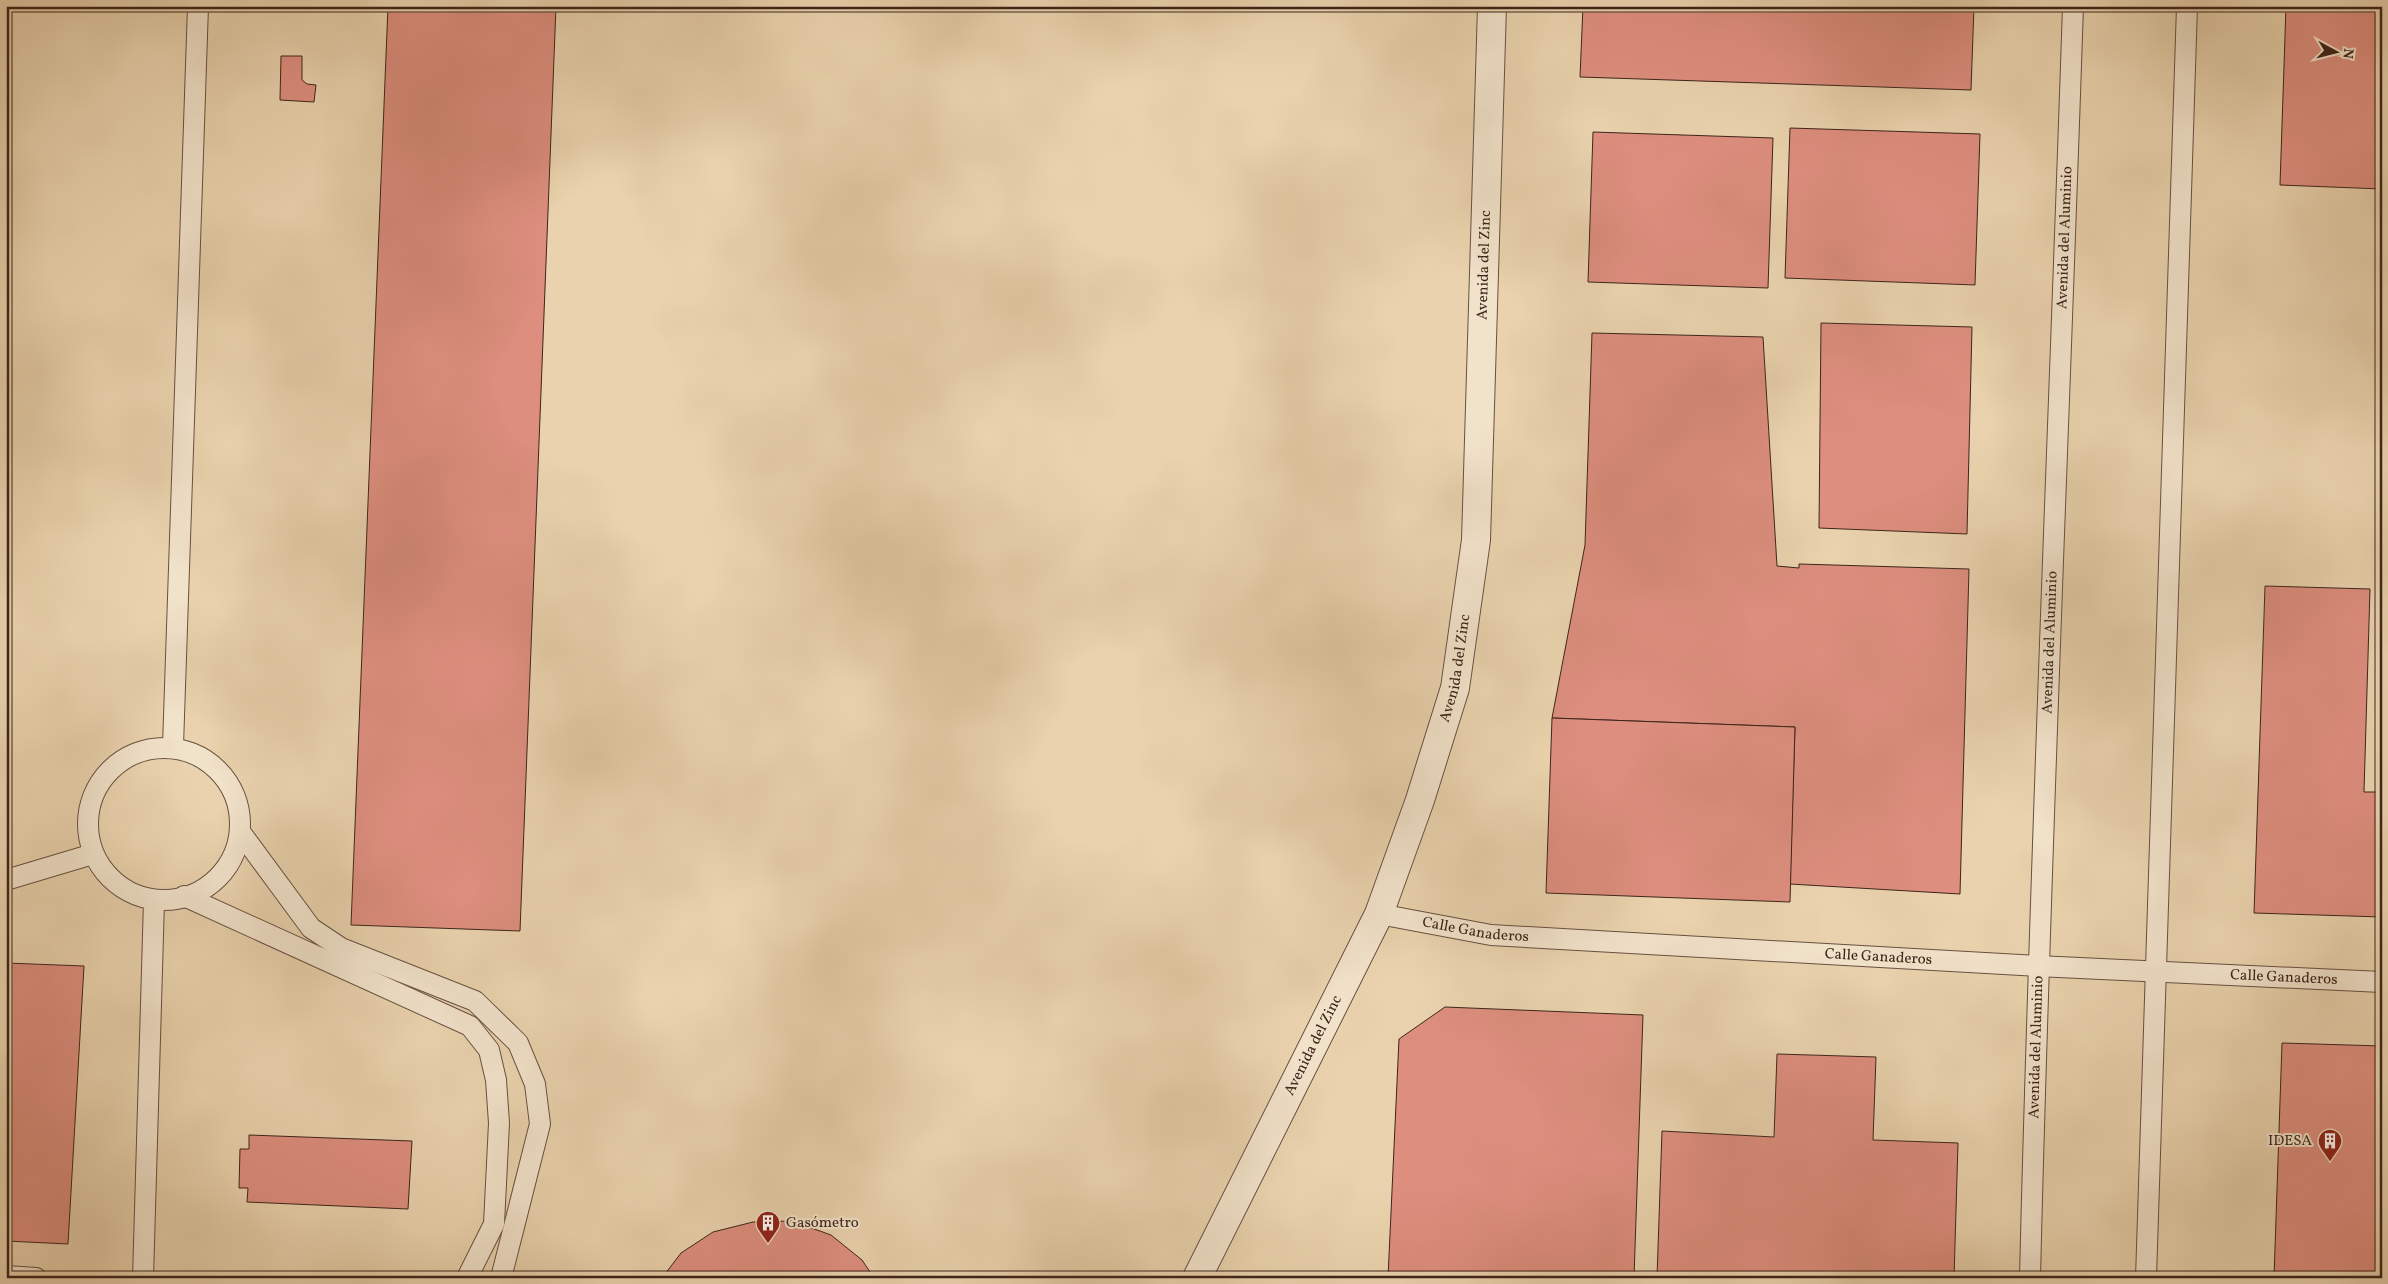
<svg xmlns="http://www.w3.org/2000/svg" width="2388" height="1284" font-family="Vollkorn,serif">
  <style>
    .building { fill: #dd8e7e; stroke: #3d251b }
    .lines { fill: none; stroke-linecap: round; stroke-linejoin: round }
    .lane-casing { stroke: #685040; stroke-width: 22 }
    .street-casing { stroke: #685040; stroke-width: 30 }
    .lane { stroke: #f1e2ca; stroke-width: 20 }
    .street { stroke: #f1e2ca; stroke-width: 28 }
    .labels { text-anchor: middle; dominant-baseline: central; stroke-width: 4; stroke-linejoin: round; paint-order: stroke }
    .street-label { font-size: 15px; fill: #3d251b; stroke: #f1e2ca }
    .poi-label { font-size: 15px; fill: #3d251b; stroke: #f1e2ca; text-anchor: end }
  </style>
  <rect width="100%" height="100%" fill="#e9d2ad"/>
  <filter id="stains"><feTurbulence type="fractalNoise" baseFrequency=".004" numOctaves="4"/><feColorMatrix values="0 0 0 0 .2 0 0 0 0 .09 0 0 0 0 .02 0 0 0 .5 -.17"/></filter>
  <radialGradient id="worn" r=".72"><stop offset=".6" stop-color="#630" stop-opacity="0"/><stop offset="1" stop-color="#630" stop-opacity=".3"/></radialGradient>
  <!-- building -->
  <g class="building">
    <path d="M388 6H556L520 931 351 925Z"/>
    <path d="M1583 6H1974L1971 90 1580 77Z"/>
    <path d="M2286 6H2382V189L2280 185Z"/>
    <path d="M281 56H302V80L307 84 316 85 314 102 280 100Z"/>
    <path d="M1790 128 1980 134 1975 285 1785 278Z"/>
    <path d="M1593 132 1773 138 1768 288 1588 282Z"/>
    <path d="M1821 323 1972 327 1967 534 1819 528Z"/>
    <path d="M1592 333 1763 337 1777 566 1799 568V564L1969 569 1960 894 1790 884 1795 727 1552 718 1585 545Z"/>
    <path d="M2265 586 2370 589 2364 792H2382V917L2254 913Z"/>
    <path d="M1552 718 1795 727 1790 902 1546 893Z"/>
    <path d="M6 963 84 966 68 1244 6 1241Z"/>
    <path d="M1445 1007 1643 1015 1634 1278H1388L1399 1039Z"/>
    <path d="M2282 1043 2382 1046V1278H2274Z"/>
    <path d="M1777 1054 1876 1057 1873 1140 1958 1143 1954 1278H1657L1662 1131 1774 1137Z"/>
    <path d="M249 1135 412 1141 408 1209 247 1202 248 1188H239L240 1149H249Z"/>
    <path d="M792 1221 831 1235 862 1260 874 1278H662L681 1253 713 1232 753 1222Z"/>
  </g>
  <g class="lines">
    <defs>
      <g id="lane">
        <path d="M173 746 198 6"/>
        <circle cx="164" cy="824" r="76"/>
        <path d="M241 833 311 928 341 948 475 1001 518 1043 535 1084 540 1124 501 1278"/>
        <path d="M6 880 93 854"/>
        <path d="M184 896 470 1026 489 1050 496 1080 499 1123 494 1224 467 1278"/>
        <path id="s1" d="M1379 914 1491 935 2037 966 2382 982"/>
        <path d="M6 1276 36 1278"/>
        <path d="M143 1278 154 901"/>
        <path id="s2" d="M2030 1278C2040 854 2059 430 2073 6"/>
        <path d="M2146 1278 2187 6"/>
      </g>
      <g id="street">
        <path id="s3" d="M1197 1278 1379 914 1420 800 1455 688 1476 540 1492 6"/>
      </g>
    </defs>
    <!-- lane casing -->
    <use href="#lane" class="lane-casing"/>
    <!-- street casing -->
    <use href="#street" class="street-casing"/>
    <!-- lane -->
    <use href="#lane" class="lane"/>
    <!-- street -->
    <use href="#street" class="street"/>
  </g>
  <!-- icons -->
  <defs>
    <symbol id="building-pin" viewBox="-11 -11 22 30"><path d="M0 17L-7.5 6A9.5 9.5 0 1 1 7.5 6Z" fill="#8f2418" stroke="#f1e2ca"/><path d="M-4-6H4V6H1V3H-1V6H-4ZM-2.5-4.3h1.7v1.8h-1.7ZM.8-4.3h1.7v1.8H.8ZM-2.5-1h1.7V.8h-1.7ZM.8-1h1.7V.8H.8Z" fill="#fff"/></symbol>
  </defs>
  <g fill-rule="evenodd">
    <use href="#building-pin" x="2316" y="1127" width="28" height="38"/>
    <use href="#building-pin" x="754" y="1209" width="28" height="38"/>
  </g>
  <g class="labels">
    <!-- street labels -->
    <g class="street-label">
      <text stroke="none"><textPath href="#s2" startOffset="1041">Avenida del Aluminio</textPath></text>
      <text stroke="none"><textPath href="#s3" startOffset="1070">Avenida del Zinc</textPath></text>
      <text stroke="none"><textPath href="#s2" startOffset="636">Avenida del Aluminio</textPath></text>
      <text stroke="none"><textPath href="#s3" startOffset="665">Avenida del Zinc</textPath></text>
      <text stroke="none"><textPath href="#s1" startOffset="98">Calle Ganaderos</textPath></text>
      <text stroke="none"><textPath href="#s1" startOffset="502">Calle Ganaderos</textPath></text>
      <text stroke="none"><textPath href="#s1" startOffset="908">Calle Ganaderos</textPath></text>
      <text stroke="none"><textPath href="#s3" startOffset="260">Avenida del Zinc</textPath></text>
      <text stroke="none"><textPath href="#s2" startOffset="231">Avenida del Aluminio</textPath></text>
    </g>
    <!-- poi labels -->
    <g class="poi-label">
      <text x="2312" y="1141">IDESA</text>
      <text x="786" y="1223" text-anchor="start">Gasómetro</text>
    </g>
  </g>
  <!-- margin -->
  <rect width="2388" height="1284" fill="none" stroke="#e9d2ad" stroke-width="25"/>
  <rect x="8" y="8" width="2373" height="1269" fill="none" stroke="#3d251b" stroke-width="2.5"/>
  <rect x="12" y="12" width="2363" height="1259" fill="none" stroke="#3d251b"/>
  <!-- north arrow -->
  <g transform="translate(2336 52) rotate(97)" stroke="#f1e2ca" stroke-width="4" paint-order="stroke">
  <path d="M0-4L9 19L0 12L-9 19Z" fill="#3d251b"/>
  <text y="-8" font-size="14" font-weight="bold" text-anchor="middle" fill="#3d251b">N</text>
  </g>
  <rect width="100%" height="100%" filter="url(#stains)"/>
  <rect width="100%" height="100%" fill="url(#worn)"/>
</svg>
